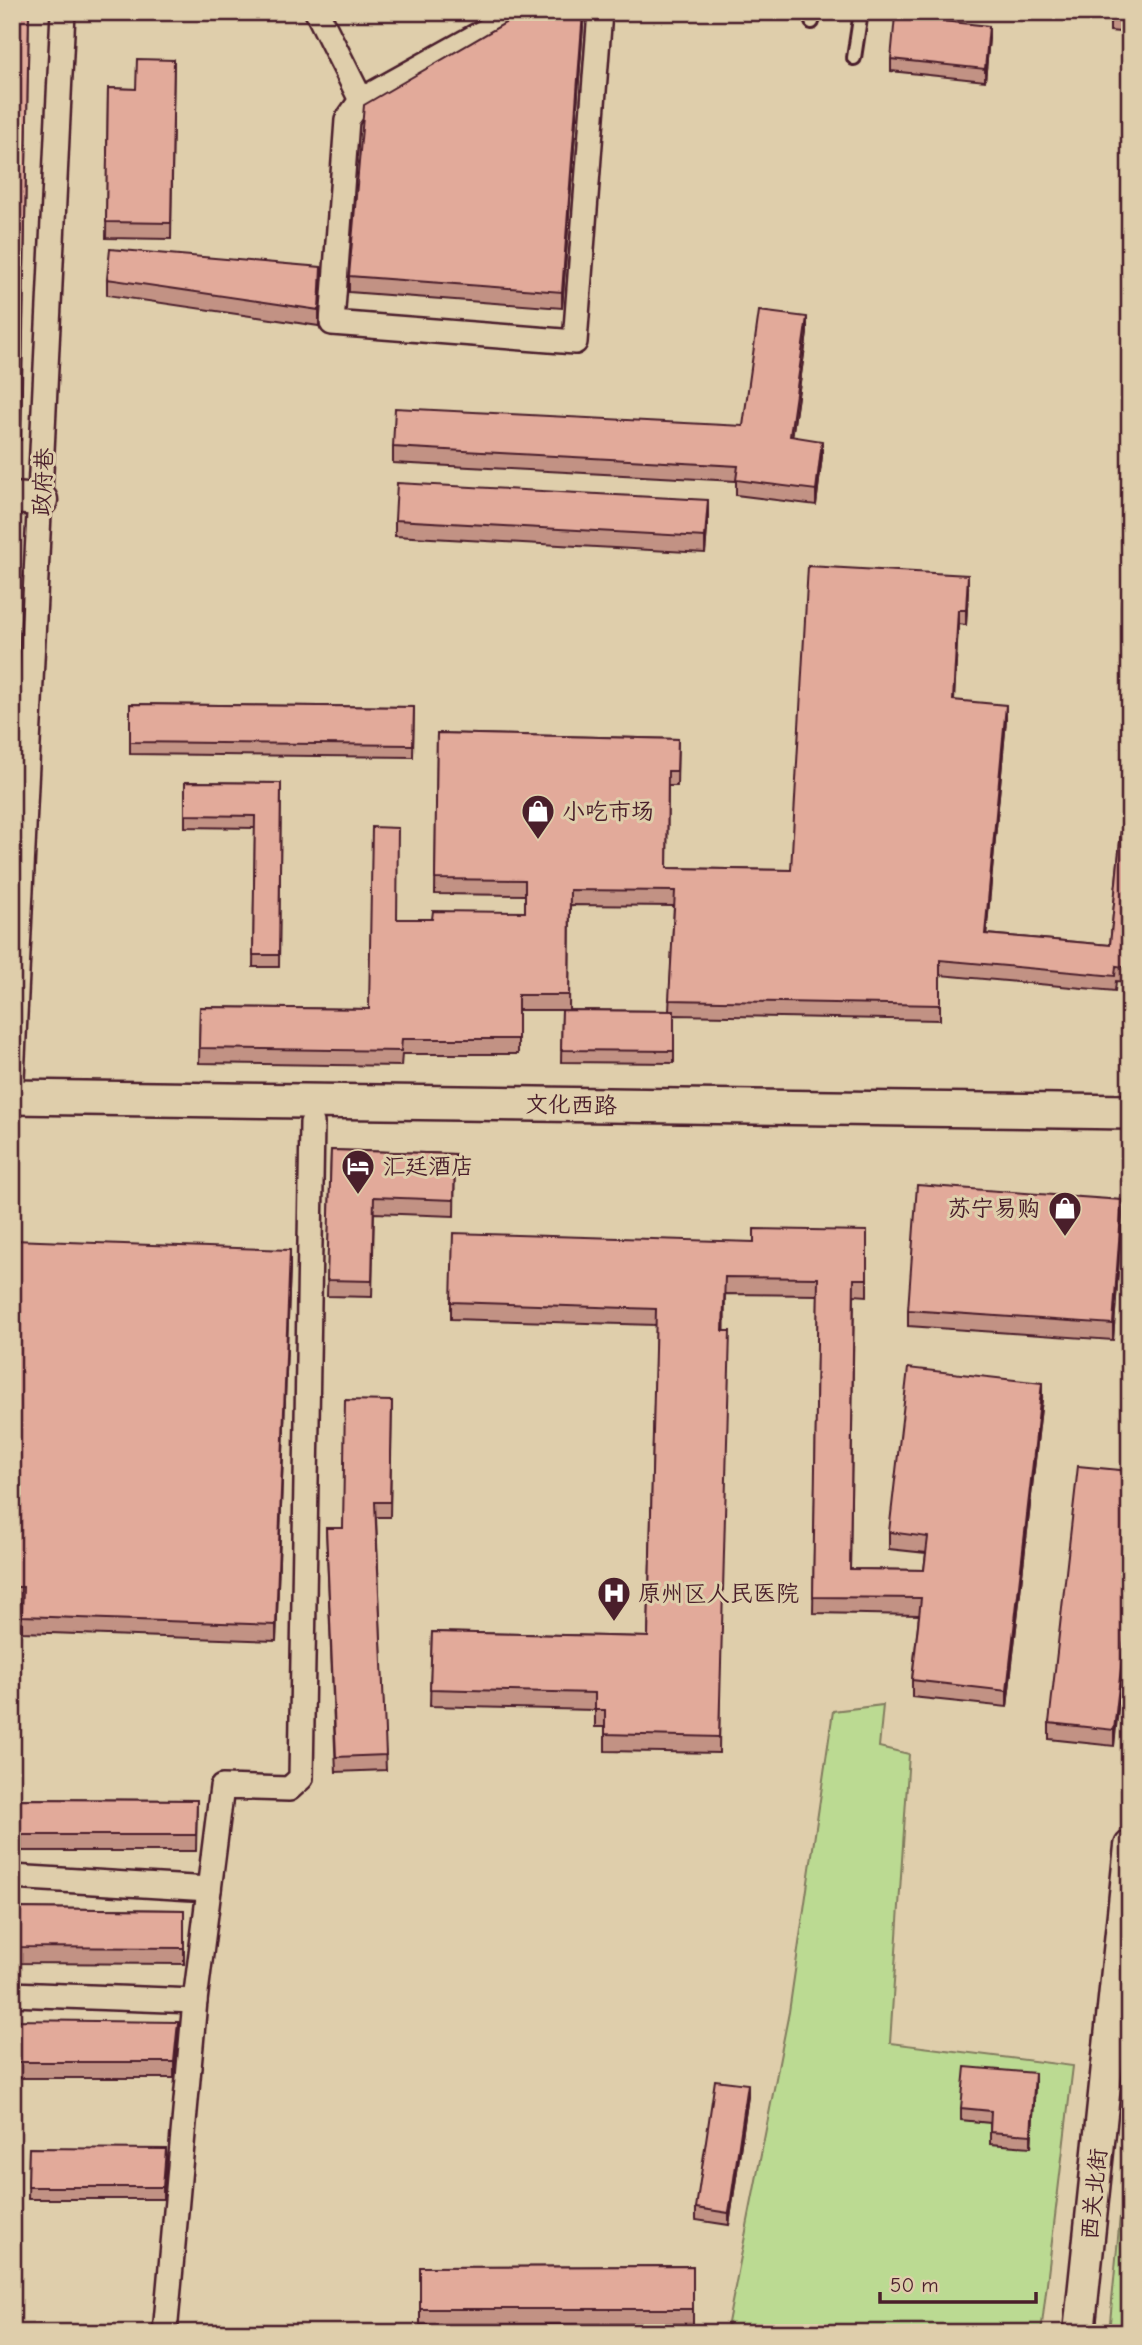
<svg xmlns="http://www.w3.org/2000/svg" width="1142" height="2345" font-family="'Comic Neue','LXGW WenKai TC',sans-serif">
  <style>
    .green { fill: #bbda92; stroke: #827c5e; stroke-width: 2 }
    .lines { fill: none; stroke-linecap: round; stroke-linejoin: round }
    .service-casing { stroke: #4a1f2b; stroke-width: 18 }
    .minor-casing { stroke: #4a1f2b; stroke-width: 28 }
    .tertiary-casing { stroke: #4a1f2b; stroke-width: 35 }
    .secondary-casing { stroke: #4a1f2b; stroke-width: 38 }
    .service { stroke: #dfceab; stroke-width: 12 }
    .minor { stroke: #dfceab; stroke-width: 23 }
    .tertiary { stroke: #dfceab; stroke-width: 30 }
    .secondary { stroke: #dfceab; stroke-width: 33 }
    .wall { fill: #c29284; stroke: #4a1f2b; stroke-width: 2; fill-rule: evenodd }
    .shaded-wall { fill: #9e776c; stroke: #4a1f2b; stroke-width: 2 }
    .building { fill: #e2aa9a; stroke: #4a1f2b; stroke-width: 2 }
    .labels { text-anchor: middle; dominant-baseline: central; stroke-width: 6; stroke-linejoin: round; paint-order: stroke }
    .street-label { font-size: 23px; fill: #4a1f2b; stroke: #dfceab }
    .poi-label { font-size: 23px; fill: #4a1f2b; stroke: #dfceab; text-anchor: start }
  </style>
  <rect width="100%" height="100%" fill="#dfceab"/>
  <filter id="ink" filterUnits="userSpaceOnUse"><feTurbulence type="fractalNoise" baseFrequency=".0143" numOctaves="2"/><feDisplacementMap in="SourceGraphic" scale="14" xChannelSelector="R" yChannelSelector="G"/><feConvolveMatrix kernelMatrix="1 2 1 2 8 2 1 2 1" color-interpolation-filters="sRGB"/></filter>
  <g filter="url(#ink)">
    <!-- green -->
    <g class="green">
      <path d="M883 1705 879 1747 909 1754 890 2043 1073 2066 1041 2333H726L789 2012 833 1711Z"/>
      <path d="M1122 2195 1130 2196V2333H1109Z"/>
    </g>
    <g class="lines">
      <defs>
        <g id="service">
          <path d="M812 22 814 12"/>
          <path d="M854 58 861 12"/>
        </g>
        <g id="minor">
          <path d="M317 12 361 100"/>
          <path d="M519 12 361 100 347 120 332 323 575 342 600 12"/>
          <path d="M12 1078 63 12"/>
          <path d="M12 1877 209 1889"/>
          <path d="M12 1994 195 2001"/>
          <path d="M165 2333 195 2001 222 1787 289 1789 301 1778 312 1123"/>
        </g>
        <g id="tertiary">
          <path d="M12 498 42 500"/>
          <path d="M1079 2333 1130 1846"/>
        </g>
        <path id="secondary" d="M12 1097 1130 1112"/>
      </defs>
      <!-- service casing -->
      <use href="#service" class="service-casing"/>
      <!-- minor casing -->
      <use href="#minor" class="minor-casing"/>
      <!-- tertiary casing -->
      <use href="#tertiary" class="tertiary-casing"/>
      <!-- secondary casing -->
      <use href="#secondary" class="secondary-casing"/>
      <!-- service -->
      <use href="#service" class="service"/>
      <!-- minor -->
      <use href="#minor" class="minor"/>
      <!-- tertiary -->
      <use href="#tertiary" class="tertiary"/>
      <!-- secondary -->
      <use href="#secondary" class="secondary"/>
    </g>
    <!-- wall -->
    <g class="wall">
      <path d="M12 12H29L21 440H12Z"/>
      <path d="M524 12H584L562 308 349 292V276Z"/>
      <path d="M1130 12V33L1110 31V19Z"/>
      <path d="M989 38 985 81 891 71V59Z"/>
      <path d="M174 60 171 239 106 238 108 88 136 89Z"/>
      <path d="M107 279 321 283 319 326 107 295Z"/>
      <path d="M807 333 792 437 822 456 816 505 736 495V481L393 463V447L743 426Z"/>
      <path d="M12 516 18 532 14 573H12Z"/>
      <path d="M708 516 705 553 395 536V520Z"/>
      <path d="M1130 531V623L1121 622V607Z"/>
      <path d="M968 590 966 625 958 624 954 700 1006 720 986 934 1110 945 1130 737V982L1116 981 1115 991 940 975V1020L674 1015V1063L561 1062 562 1010H518V1054H402L401 1066 199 1063 200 1007 369 1009 397 919H432L525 912V895L435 894 437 733 678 739 677 786H668L667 868 791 870ZM570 905 674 906 669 1011 569 1010Z"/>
      <path d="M130 704 414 707 413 757 130 754Z"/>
      <path d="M185 782 281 783 279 967H253L255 828 185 827Z"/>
      <path d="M331 1150 455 1154 454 1216 374 1213 372 1297 327 1296Z"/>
      <path d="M1122 1215 1113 1340 908 1326V1310Z"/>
      <path d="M867 1231V1296L854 1295 850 1569 924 1570 926 1553 889 1549V1532L1042 1399 1007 1707 912 1697V1680L919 1615 813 1613 818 1295 725 1294 719 1753 605 1751V1727H595V1710L430 1706 432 1632 648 1637 656 1325 451 1319V1302L754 1242Z"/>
      <path d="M12 1240 290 1265 276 1641 22 1632V1603L12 1602Z"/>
      <path d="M392 1401 390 1517H376L386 1770 336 1772 326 1528H343Z"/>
      <path d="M1130 1471 1114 1746 1049 1739V1723Z"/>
      <path d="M12 1799 197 1800 196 1851H12Z"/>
      <path d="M12 1908 184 1910V1964L12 1963Z"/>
      <path d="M12 2020 178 2038 174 2078H12Z"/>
      <path d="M1035 2085 1031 2147 990 2144V2123L961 2120V2108Z"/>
      <path d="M748 2096 729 2225 696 2220V2208Z"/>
      <path d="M29 2148 166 2161 163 2199H28Z"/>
      <path d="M693 2266V2324L420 2325V2267Z"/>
    </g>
    <!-- shaded-wall -->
    <g class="shaded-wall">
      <path d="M583 12H584L562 308V292Z"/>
      <path d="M989 26V38L985 81V69Z"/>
      <path d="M321 267V283L319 326V310Z"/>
      <path d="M807 317V333L790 452V436Z"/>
      <path d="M822 441V456L816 505V490Z"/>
      <path d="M708 500V516L705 553V537Z"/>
      <path d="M18 516V532L14 573V558Z"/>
      <path d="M968 575V590L966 625V610Z"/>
      <path d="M958 610V624L953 715V700Z"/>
      <path d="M1006 705V720L985 948V934Z"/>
      <path d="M1122 1200V1215L1113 1340V1324Z"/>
      <path d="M290 1250V1265L276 1641V1625Z"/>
      <path d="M1042 1383V1399L1007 1707V1691Z"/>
      <path d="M1130 1588V1604L1114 1746V1730Z"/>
      <path d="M178 2022V2038L174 2078V2062Z"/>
      <path d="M1035 2073V2085L1031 2147V2135Z"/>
      <path d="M748 2084V2096L729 2225V2213Z"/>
      <path d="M166 2149V2161L163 2199V2187Z"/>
    </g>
    <!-- building -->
    <g class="building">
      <path d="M12 12H29L21 424H12Z"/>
      <path d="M524 12H583L562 292 349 276 364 105Z"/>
      <path d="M1110 12H1130V21L1110 19Z"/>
      <path d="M895 16 989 26 985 69 891 59Z"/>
      <path d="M137 59 174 60 171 223 106 222 108 88 136 89Z"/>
      <path d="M110 249 321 267 319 310 107 279Z"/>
      <path d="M759 311 807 317 790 436 822 441 816 490 736 480 738 466 393 447 395 408 743 426Z"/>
      <path d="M397 483 708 500 705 537 395 520Z"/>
      <path d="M12 516H18L14 558 12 557Z"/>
      <path d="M1128 531H1130V608L1121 607Z"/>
      <path d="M808 566 968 575 966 610H958L953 700 1006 705 985 934 1110 945 1130 737V968L1116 966 1115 976 940 960V1005L669 1000 675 891 570 890 569 995H518V1039H402L401 1051 199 1048 200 1007 369 1009 372 827 398 828 397 919H432L433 911 525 912V880L435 879 437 733 678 739 677 771H668L667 868 791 870Z"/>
      <path d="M130 704 414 707 413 745 130 742Z"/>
      <path d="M185 782 281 783 279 955H253L255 816 185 815Z"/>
      <path d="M562 1010 674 1011V1051L561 1050Z"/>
      <path d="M331 1150 455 1154 454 1200 374 1197 372 1281 327 1280Z"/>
      <path d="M917 1185 1122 1200 1113 1324 908 1310Z"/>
      <path d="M754 1229 867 1231V1279H854L850 1569 924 1570 928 1537 889 1532 908 1368 1042 1383 1007 1691 912 1680 921 1598 813 1597 818 1278 725 1277 723 1331H730L719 1737 605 1734V1710H595V1693L430 1689 432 1632 648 1637 656 1309 451 1302 453 1233 754 1242Z"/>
      <path d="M12 1240 290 1250 276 1625 22 1616 23 1587H12Z"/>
      <path d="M345 1400 392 1401 390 1502H375L386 1755 336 1757 326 1528H343Z"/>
      <path d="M1078 1466 1130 1471V1588L1114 1730 1049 1723Z"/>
      <path d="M12 1799 197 1800 196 1835H12Z"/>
      <path d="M12 1908 184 1910V1948L12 1947Z"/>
      <path d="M12 2020 178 2022 174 2062H12Z"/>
      <path d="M965 2067 1035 2073 1031 2135 990 2132 991 2111 961 2108Z"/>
      <path d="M715 2080 748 2084 729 2213 696 2208Z"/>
      <path d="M29 2148 166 2149 163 2187H28Z"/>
      <path d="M693 2266V2309H420V2267Z"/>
    </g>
  </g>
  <!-- icons -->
  <defs>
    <symbol id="shop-pin" viewBox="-11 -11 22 30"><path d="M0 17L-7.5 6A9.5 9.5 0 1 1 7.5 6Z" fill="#4a1f2b" stroke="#dfceab"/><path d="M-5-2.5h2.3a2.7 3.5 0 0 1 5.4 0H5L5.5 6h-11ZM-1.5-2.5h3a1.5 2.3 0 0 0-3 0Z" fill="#fff"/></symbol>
    <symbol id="hotel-pin" viewBox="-11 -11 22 30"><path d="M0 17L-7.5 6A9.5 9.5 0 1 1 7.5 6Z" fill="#4a1f2b" stroke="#dfceab"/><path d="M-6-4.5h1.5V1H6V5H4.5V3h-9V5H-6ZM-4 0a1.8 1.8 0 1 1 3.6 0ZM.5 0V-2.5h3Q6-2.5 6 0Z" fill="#fff"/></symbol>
    <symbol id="hospital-pin" viewBox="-11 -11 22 30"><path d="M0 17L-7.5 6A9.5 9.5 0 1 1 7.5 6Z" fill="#4a1f2b" stroke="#dfceab"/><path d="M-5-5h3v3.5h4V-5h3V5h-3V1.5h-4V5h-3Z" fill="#fff"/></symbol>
  </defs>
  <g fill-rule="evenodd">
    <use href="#shop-pin" x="519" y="792" width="38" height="52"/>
    <use href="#hotel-pin" x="339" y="1147" width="38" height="52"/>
    <use href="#shop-pin" x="1046" y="1189" width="38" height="52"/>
    <use href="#hospital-pin" x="595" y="1574" width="38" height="52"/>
  </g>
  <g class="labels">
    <!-- street labels -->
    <g class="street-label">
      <text transform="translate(43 482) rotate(-87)">政府巷</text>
      <text transform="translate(571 1105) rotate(1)">文化西路</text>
      <text transform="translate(1094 2194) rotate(-84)">西关北街</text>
    </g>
    <!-- poi labels -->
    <g class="poi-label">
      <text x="562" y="811">小吃市场</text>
      <text x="382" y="1166">汇廷酒店</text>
      <text x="1040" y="1208" text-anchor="end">苏宁易购</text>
      <text x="638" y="1593">原州区人民医院</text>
    </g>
  </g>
  <!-- margin -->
  <rect width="1142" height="2345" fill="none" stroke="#dfceab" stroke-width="42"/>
  <rect x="21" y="21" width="1100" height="2303" fill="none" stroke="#4a1f2b" stroke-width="2.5" filter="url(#ink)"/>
  <!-- scale -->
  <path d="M880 2292v10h156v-10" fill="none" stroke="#4a1f2b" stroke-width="3.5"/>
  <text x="890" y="2292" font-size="21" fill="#4a1f2b" stroke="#dfceab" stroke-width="5" paint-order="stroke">50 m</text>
</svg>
